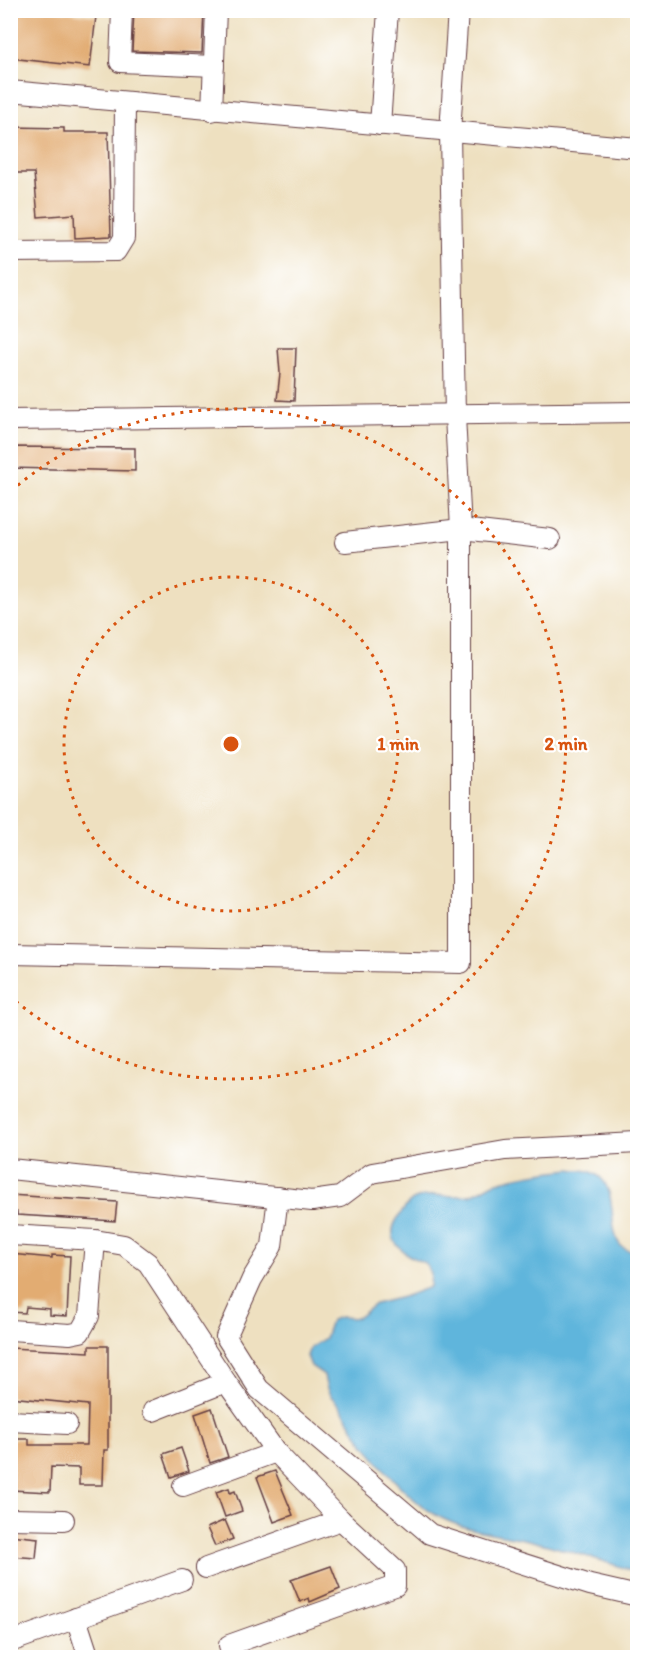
<svg xmlns="http://www.w3.org/2000/svg" width="648" height="1668" font-family="Itim,sans-serif">
  <style>
    .water { fill: #5fb5dc; stroke: #546a84; stroke-width: 1.5 }
    .building { fill: #e2ac72 }
    .lines { fill: none; stroke-linecap: round; stroke-linejoin: round }
    .minor-casing { stroke: #633c41; stroke-width: 22 }
    .minor { stroke: #fff; stroke-width: 20 }
    .ring { fill: none; stroke: #d8530f; stroke-width: 3; stroke-dasharray: 3 6 }
    .centre { fill: #d8530f; stroke: #fff; stroke-width: 3 }
    .ring-label { font-size: 18px; text-anchor: middle; font-weight: bold; fill: #d8530f; stroke: #fff; stroke-width: 4.5; stroke-linejoin: round; paint-order: stroke }
  </style>
  <rect width="100%" height="100%" fill="#fff"/>
  <filter id="ink" filterUnits="userSpaceOnUse"><feTurbulence type="fractalNoise" baseFrequency=".0167" numOctaves="2"/><feDisplacementMap in="SourceGraphic" scale="12" xChannelSelector="R" yChannelSelector="G"/><feConvolveMatrix kernelMatrix="1 2 1 2 8 2 1 2 1" color-interpolation-filters="sRGB"/></filter>
  <filter id="wash" filterUnits="userSpaceOnUse"><feTurbulence type="fractalNoise" baseFrequency=".008" numOctaves="4" result="noise"/><feDisplacementMap in="SourceGraphic" scale="24" xChannelSelector="R" yChannelSelector="G"/><feGaussianBlur stdDeviation="1.35" result="paint"/><feColorMatrix in="noise" values="0 0 0 0 0 0 0 0 0 0 0 0 0 0 0 0 0 1.4 0 .05"/><feComposite in="paint" operator="in"/></filter>
  <g filter="url(#wash)">
    <rect width="100%" height="100%" fill="#eee0c0"/>
    <!-- water -->
    <path class="water" d="M570 1169C576 1170 583 1170 589 1171 630 1184 595 1251 637 1252V1572C602 1561 565 1549 528 1540 502 1534 473 1532 448 1521 409 1505 365 1450 345 1414 335 1396 328 1402 324 1375L311 1366 307 1356 310 1348 325 1338 331 1320 340 1317 357 1318 375 1304 403 1297 430 1287 431 1273 425 1263C403 1255 381 1239 400 1215 404 1209 409 1201 415 1199 434 1191 451 1199 469 1195 479 1193 485 1187 494 1183 519 1175 544 1172 570 1169Z"/>
    <g id="blocks">
      <!-- building -->
      <g class="building">
        <path d="M10 10H48L96 16 90 67 10 58Z"/>
        <path d="M134 10H204L202 53 132 51Z"/>
        <path d="M10 127 64 128V132H108L111 236 75 238 74 214 38 217 34 173H10Z"/>
        <path d="M278 348H296L294 401 277 400 280 373Z"/>
        <path d="M10 447 135 448V471L10 468Z"/>
        <path d="M10 1195 117 1202 115 1221 17 1215V1212H10Z"/>
        <path d="M10 1254 52 1258V1255L70 1256 67 1316 50 1315V1309L26 1307 25 1313 10 1312Z"/>
        <path d="M89 1346H108V1450H104L103 1485H79V1468L51 1467 50 1492 11 1490 12 1439H29V1445H87L88 1405 10 1397V1348L89 1352Z"/>
        <path d="M212 1408 228 1457 210 1463 195 1414Z"/>
        <path d="M181 1448 189 1471 171 1477 163 1454Z"/>
        <path d="M275 1471 293 1515 274 1522 257 1477Z"/>
        <path d="M229 1488 230 1493 235 1491 242 1511 225 1517 216 1492Z"/>
        <path d="M225 1520 233 1539 215 1546 207 1528Z"/>
        <path d="M10 1535 38 1538 36 1558 10 1556Z"/>
        <path d="M331 1566 340 1589 310 1602 309 1598 300 1602 291 1580Z"/>
      </g>
    </g>
  </g>
  <g filter="url(#ink)">
    <use href="#blocks" fill-opacity="0" stroke="#633c41" stroke-width="1.5"/>
    <g class="lines">
      <defs>
        <g id="minor">
          <path d="M122 10 120 62 214 66"/>
          <path d="M10 91 638 148"/>
          <path d="M212 111 216 10"/>
          <path d="M380 125 388 10"/>
          <path d="M10 252 116 251 124 238 125 103"/>
          <path d="M10 420 638 412"/>
          <path d="M345 542 461 529 550 539"/>
          <path d="M10 954 461 963V529L455 416 450 132 458 10"/>
          <path d="M10 1169 312 1201 340 1197 372 1173 505 1150 638 1143"/>
          <path d="M278 1197 272 1246 252 1279 226 1337 259 1389 430 1534 590 1585 638 1596"/>
          <path d="M10 1235 95 1240 124 1245 148 1263 226 1382 276 1452 341 1520 395 1570V1586L229 1645 233 1658"/>
          <path d="M10 1330 70 1334 80 1332 89 1316 95 1240"/>
          <path d="M153 1411 226 1382"/>
          <path d="M10 1421 67 1424"/>
          <path d="M183 1486 276 1452"/>
          <path d="M10 1519 64 1520"/>
          <path d="M206 1568 341 1520"/>
          <path d="M76 1618 89 1658"/>
          <path d="M10 1642 182 1580"/>
        </g>
      </defs>
      <!-- minor casing -->
      <use href="#minor" class="minor-casing"/>
      <!-- minor -->
      <use href="#minor" class="minor"/>
    </g>
  </g>
  <!-- distance rings -->
  <g class="ring">
    <circle cx="231" cy="744" r="167"/>
    <path d="M11 491A335 335 0 1 1 11 997"/>
  </g>
  <circle cx="231" cy="744" r="9" class="centre"/>
  <g class="ring-label">
    <text x="398" y="750">1 min</text>
    <text x="566" y="750">2 min</text>
  </g>
  <!-- margin -->
  <rect width="648" height="1668" fill="none" stroke="#fff" stroke-width="36"/>
</svg>
